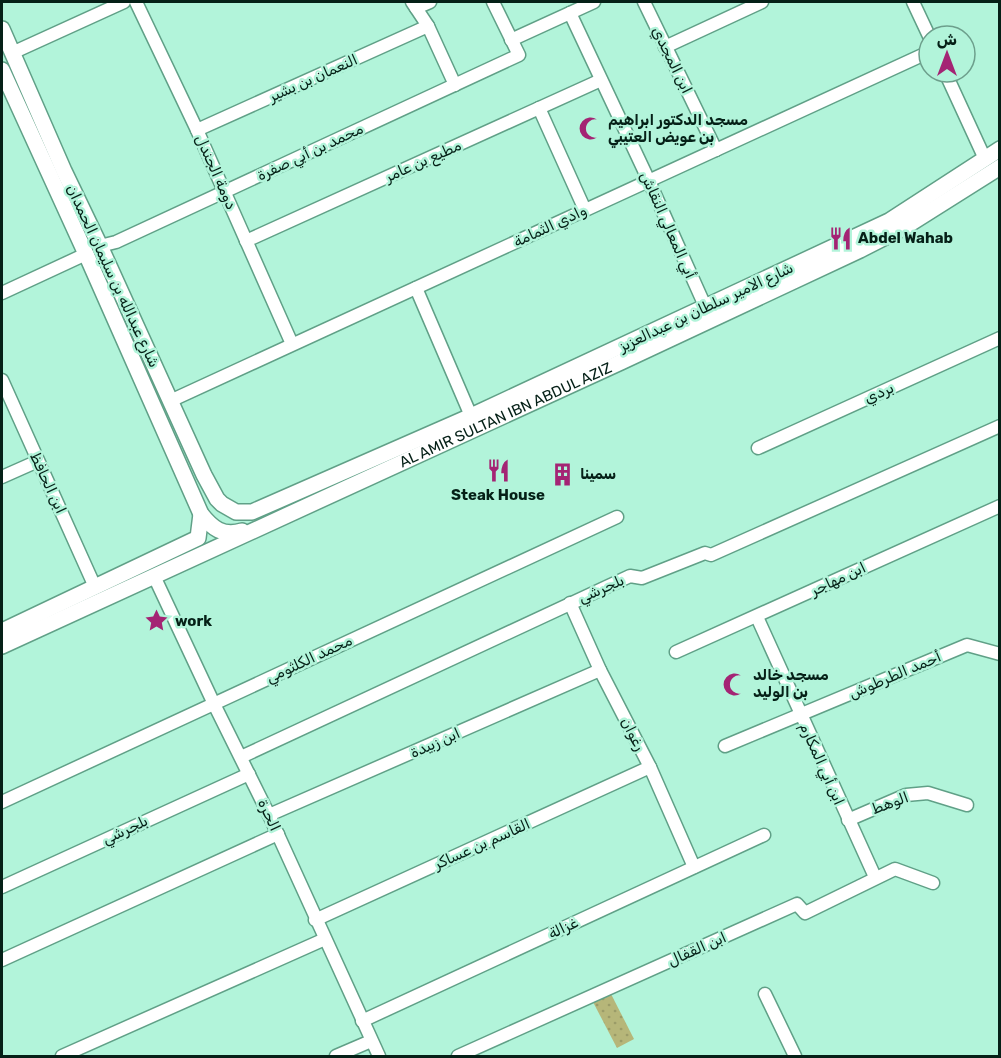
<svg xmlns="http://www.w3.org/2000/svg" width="1001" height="1058" font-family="Rubik,Vazirmatn,sans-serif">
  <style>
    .green { fill: url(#green-dots) }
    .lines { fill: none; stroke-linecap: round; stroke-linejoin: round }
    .minor-casing { stroke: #60a087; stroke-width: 15 }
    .tertiary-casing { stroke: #60a087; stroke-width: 18 }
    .minor { stroke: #fff; stroke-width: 12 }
    .tertiary { stroke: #fff; stroke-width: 15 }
    .labels { text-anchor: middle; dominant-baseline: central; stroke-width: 5; stroke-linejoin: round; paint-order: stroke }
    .street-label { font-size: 15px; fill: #052017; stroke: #b2f4da }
    .poi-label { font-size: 15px; font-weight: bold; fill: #052017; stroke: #b2f4da; text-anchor: start }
  </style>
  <defs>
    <pattern id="green-dots" width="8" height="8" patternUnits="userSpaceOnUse" patternTransform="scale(1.5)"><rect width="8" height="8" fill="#b6b679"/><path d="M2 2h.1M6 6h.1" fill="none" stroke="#9b9c68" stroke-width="1.8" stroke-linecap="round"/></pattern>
  </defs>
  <rect width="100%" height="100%" fill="#b2f4da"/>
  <!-- green -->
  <path class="green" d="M611 994 634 1039 617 1048 593 1002Z"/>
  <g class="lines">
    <defs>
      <g id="minor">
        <path d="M136 2 197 130 292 344"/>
        <path d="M412 2 428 26 455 85"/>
        <path d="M644 2 716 150"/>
        <path d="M913 2 929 36"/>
        <path d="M416 8 430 2"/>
        <path d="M570 13 649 181 705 306"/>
        <path d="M511 40 594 2"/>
        <path d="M665 47 762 2"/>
        <path d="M12 53 124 2"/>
        <path d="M945 72 985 159"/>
        <path d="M539 108 585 210"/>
        <path d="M197 130 428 26"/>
        <path d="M246 241 601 80"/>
        <path d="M100 246 116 242 519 55 493 2"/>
        <path d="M416 288 471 416"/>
        <path d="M2 293 86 254"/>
        <path d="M2 380 95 587"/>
        <path d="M170 401 929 52"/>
        <path d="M758 448 1000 338"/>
        <path d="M2 477 38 461"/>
        <path d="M154 576 214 704 269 815 379 1056"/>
        <path d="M570 603 600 670 650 767 694 867"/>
        <path d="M757 617 875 877"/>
        <path d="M676 652 1000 506"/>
        <path d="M725 746 967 645 1000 654"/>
        <path d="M241 757 630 576 642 578 705 553 711 555 1000 426"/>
        <path d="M2 802 617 517"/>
        <path d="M269 815 600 670"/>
        <path d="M848 820 906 795 928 793 967 805"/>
        <path d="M2 887 249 774"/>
        <path d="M315 920 650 767"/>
        <path d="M2 960 278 834"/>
        <path d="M765 994 795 1056"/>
        <path d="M362 1021 764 835"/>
        <path d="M62 1056 325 939"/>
        <path d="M336 1056 371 1041"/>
        <path d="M458 1056 797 904 805 913 895 869 933 883"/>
      </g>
      <g id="tertiary">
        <path d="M2 29 64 171 100 246 204 475 217 499 222 504 236 512H252L471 416 889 221 1000 149"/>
        <path d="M2 70 86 254 201 514C212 528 223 537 242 531"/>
        <path d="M2 631 198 538 201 514"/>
        <path id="s1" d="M2 646 621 362 860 250 905 227 1000 167"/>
      </g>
    </defs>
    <!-- minor casing -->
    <use href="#minor" class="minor-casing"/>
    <!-- tertiary casing -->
    <use href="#tertiary" class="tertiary-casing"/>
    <!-- minor -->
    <use href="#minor" class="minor"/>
    <!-- tertiary -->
    <use href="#tertiary" class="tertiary"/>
  </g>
  <!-- icons -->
  <defs>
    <symbol id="mosque-bare" viewBox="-9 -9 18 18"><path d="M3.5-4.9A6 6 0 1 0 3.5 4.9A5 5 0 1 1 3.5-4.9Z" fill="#a42474" stroke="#b2f4da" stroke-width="2.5" paint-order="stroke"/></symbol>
    <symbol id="restaurant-bare" viewBox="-9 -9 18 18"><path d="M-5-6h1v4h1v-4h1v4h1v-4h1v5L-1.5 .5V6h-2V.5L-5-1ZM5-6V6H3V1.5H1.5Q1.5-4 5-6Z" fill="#a42474" stroke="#b2f4da" stroke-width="2.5" paint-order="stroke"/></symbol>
    <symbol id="building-bare" viewBox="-9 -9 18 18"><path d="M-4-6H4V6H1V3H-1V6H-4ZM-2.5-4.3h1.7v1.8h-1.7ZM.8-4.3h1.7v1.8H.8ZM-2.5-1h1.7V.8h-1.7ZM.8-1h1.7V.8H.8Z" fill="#a42474" stroke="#b2f4da" stroke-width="2.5" paint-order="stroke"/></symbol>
    <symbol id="sight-bare" viewBox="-9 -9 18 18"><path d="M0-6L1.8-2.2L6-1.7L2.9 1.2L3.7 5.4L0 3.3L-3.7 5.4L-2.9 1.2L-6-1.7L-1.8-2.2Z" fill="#a42474" stroke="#b2f4da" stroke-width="2.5" paint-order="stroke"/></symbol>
  </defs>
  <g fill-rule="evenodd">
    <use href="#mosque-bare" x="574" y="112" width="33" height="33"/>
    <use href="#restaurant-bare" x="824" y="222" width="33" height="33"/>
    <use href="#restaurant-bare" x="482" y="454" width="33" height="33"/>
    <use href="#building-bare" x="546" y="458" width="33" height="33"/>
    <use href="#sight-bare" x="140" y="604" width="33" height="33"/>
    <use href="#mosque-bare" x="718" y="668" width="33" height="33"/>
  </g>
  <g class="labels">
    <!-- street labels -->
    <g class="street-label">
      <text transform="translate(672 60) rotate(64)">ابن المجدي</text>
      <text transform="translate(313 78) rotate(-24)">النعمان بن بشير</text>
      <text transform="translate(310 152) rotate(-25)">محمد بن أبي صفرة</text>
      <text transform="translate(423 161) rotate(-24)">مطيع بن عامر</text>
      <text transform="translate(216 172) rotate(66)">دومة الجندل</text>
      <text transform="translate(668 225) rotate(66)">أبي المعالي النقاش</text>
      <text transform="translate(550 226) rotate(-25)">وادي الثمامة</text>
      <text transform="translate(113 276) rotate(65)">شارع عبدالله بن سليمان الحمدان</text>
      <text transform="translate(706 307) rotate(-25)">شارع الامير سلطان بن عبدالعزيز</text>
      <text transform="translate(879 393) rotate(-24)">بردي</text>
      <text stroke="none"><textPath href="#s1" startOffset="554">AL AMIR SULTAN IBN ABDUL AZIZ</textPath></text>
      <text transform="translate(48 483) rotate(65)">ابن الحافظ</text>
      <text transform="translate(838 579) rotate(-25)">ابن مهاجر</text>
      <text transform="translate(601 589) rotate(-24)">بلجرشي</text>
      <text transform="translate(309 659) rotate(-25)">محمد الكلثومي</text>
      <text transform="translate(895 675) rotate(-23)">أحمد الطرطوش</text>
      <text transform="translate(633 734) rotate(63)">رغوان</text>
      <text transform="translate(435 743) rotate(-24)">ابن زبيدة</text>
      <text transform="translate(822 764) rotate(66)">ابن أبي المكارم</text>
      <text transform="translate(890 803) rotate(-20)">الوهط</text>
      <text transform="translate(269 815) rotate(65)">الحرة</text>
      <text transform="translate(125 830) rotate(-25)">بلجرشي</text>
      <text transform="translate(482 844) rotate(-24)">القاسم بن عساكر</text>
      <text transform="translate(563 928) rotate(-25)">غزالة</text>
      <text transform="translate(697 949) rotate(-24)">ابن القفال</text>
    </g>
    <!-- poi labels -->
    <g class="poi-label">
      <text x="608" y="120">مسجد الدكتور ابراهيم<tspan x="608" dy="17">بن عويض العتيبي</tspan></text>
      <text x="858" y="238">Abdel Wahab</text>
      <text x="580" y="474">سمينا</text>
      <text x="498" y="495" text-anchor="middle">Steak House</text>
      <text x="175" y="621">work</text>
      <text x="753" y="675">مسجد خالد<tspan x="753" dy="17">بن الوليد</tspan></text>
    </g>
  </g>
  <!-- border -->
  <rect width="1001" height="1058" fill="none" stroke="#052017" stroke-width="6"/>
  <!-- north arrow -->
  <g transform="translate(947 54)"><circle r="28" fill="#b2f4da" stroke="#6d9f8c" stroke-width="1.5"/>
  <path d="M0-4.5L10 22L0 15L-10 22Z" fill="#a42474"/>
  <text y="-9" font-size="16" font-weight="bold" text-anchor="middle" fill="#052017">ش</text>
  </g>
</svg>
